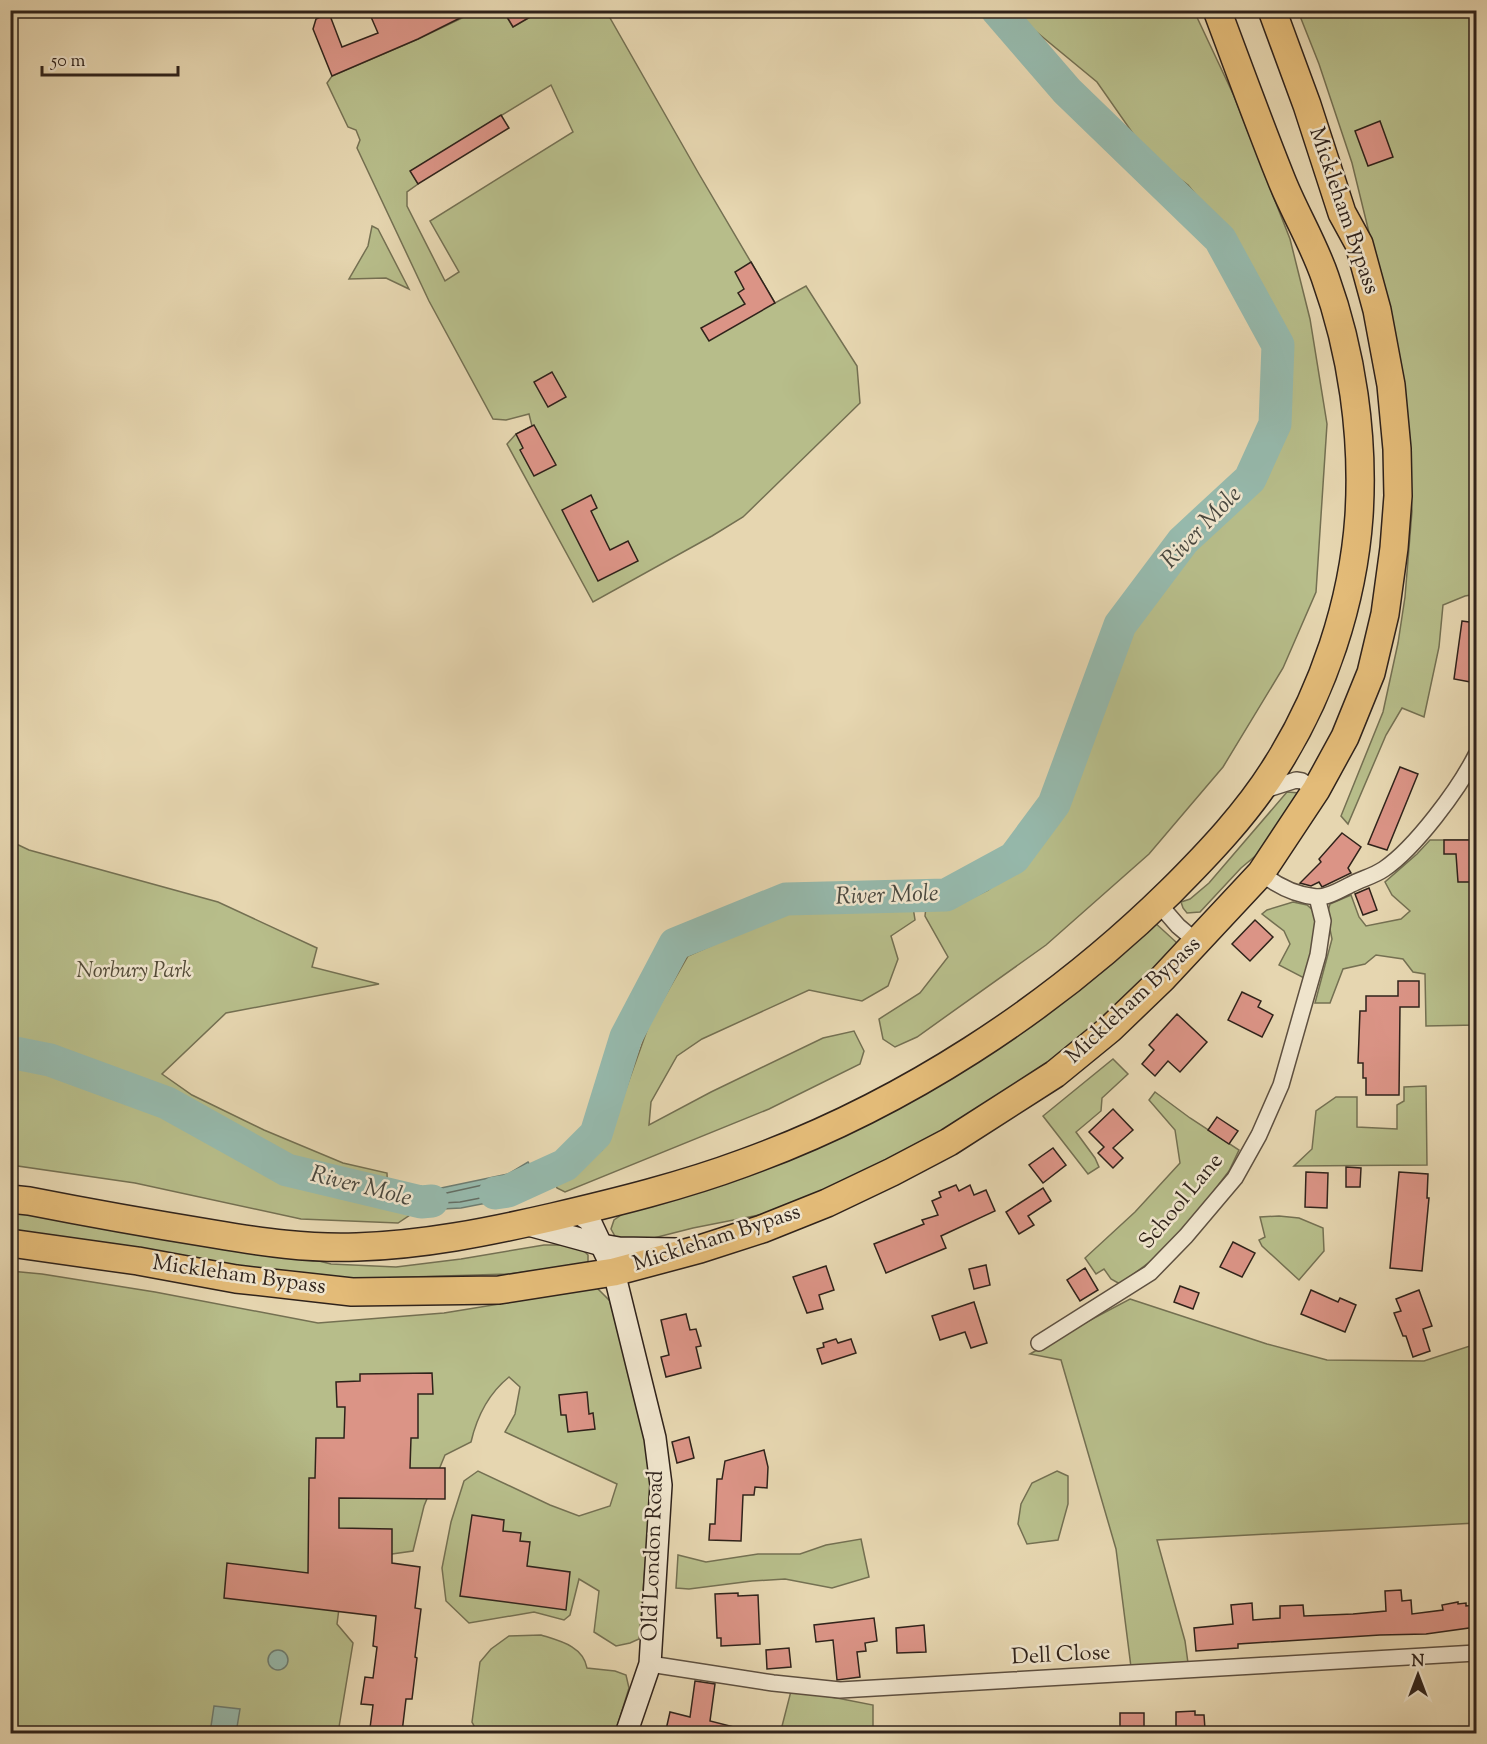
<svg xmlns="http://www.w3.org/2000/svg" width="1487" height="1744" font-family="'Sorts Mill Goudy',serif">
  <style>
    .green { fill: #b7bd8a; stroke: #747052; stroke-width: 1.5; fill-rule: evenodd }
    .water { fill: #96b9ac; stroke: #6d7d72; stroke-width: 1.5 }
    .lines { fill: none; stroke-linecap: round; stroke-linejoin: round }
    .shore { stroke: #636e64; stroke-width: 1.5 }
    .river { stroke: #96b9ac; stroke-width: 33 }
    .building { fill: #db9486; stroke: #30231b; stroke-width: 1.5 }
    .street-casing { stroke: #5e5040; stroke-width: 18 }
    .secondary-casing { stroke: #30231b; stroke-width: 24 }
    .highway-casing { stroke: #30231b; stroke-width: 30 }
    .street { stroke: #efe4cc; stroke-width: 15 }
    .secondary { stroke: #efe4cc; stroke-width: 21 }
    .highway { stroke: #e3bb78; stroke-width: 27 }
    .labels { text-anchor: middle; dominant-baseline: central; stroke-width: 5; stroke-linejoin: round; paint-order: stroke }
    .street-label { font-size: 22px; fill: #30231b; stroke: #efe4cc }
    .park-label { font-size: 22px; font-style: italic; fill: #524a37; stroke: #efe4cc }
    .water-label { font-size: 24px; font-style: italic; fill: #4a483f; stroke: #efe4cc }
  </style>
  <rect width="100%" height="100%" fill="#e6d6b0"/>
  <filter id="stains"><feTurbulence type="fractalNoise" baseFrequency=".00333" numOctaves="4"/><feColorMatrix values="0 0 0 0 .2 0 0 0 0 .09 0 0 0 0 .02 0 0 0 .5 -.17"/></filter>
  <radialGradient id="worn" r=".72"><stop offset=".6" stop-color="#630" stop-opacity="0"/><stop offset="1" stop-color="#630" stop-opacity=".3"/></radialGradient>
  <!-- green -->
  <g class="green">
    <path d="M486 11H503L513 27 539 12V11H606L699 174 775 303 806 286 857 366 860 403 743 517 712 536 593 602 507 444 516 434 532 426 529 414 506 420 493 419 429 301 357 148 360 140 356 130 348 127 327 83 332 76 418 39 464 17ZM551 85 573 132 430 221 459 272 445 281 407 206V192L418 184 411 171Z"/>
    <path d="M1016 11H1194L1234 96 1290 239 1310 319 1327 424 1316 592 1283 668 1223 767 1149 854 1046 945 917 1037 895 1047 883 1039 879 1019 920 993 948 957 925 916 926 907 957 905 988 890 1021 862 1063 812 1084 762 1125 638 1187 555 1241 504 1268 468 1288 410V353L1223 228 1188 185 1148 155 1097 82 1022 20Z"/>
    <path d="M1298 11H1476V594L1465 596 1443 605 1439 647 1424 717 1402 708 1386 735 1348 824 1341 816 1383 712 1398 643 1405 597 1412 511 1407 439 1388 310 1352 163 1319 64Z"/>
    <path d="M372 226 378 229 409 289 386 278 349 279 368 246Z"/>
    <path d="M1287 792 1300 793 1279 836 1241 868 1200 912 1187 913 1183 908 1181 902 1190 899 1209 883Z"/>
    <path d="M1430 840H1476V1025L1426 1026 1425 974 1413 972 1403 959 1376 955 1365 964 1343 969 1330 1003H1315L1332 939 1327 915 1330 904 1351 895 1359 917 1366 926 1401 919 1410 911 1392 895 1385 882 1417 854Z"/>
    <path d="M10 841 29 850 218 902 317 948 312 967 379 984 226 1013 162 1074 192 1095 264 1130 343 1163 387 1173 388 1201 410 1215 398 1223 301 1219 135 1183 11 1165Z"/>
    <path d="M1293 902 1307 905 1315 912V938L1304 978 1279 965 1290 944 1284 931 1262 914 1267 910Z"/>
    <path d="M913 907 915 920 891 936 898 959 888 986 862 1001 809 990 702 1039 677 1056 651 1102 649 1125 711 1092 823 1038 854 1031 864 1051 860 1064 769 1109 565 1192 557 1188 554 1181 602 1150 623 1097 650 1022 688 956 793 909Z"/>
    <path d="M1153 921 1176 942V954L1036 1076 892 1165 769 1213 693 1228 638 1242 616 1238 611 1229 614 1220 624 1213 774 1164Z"/>
    <path d="M1113 1059 1128 1074 1102 1098 1101 1111 1076 1132 1095 1158 1099 1167 1088 1174 1043 1116Z"/>
    <path d="M1426 1086 1427 1165 1294 1166 1312 1149 1316 1111 1336 1097H1357V1127L1397 1129V1105L1404 1101V1087Z"/>
    <path d="M1155 1092 1190 1118 1239 1150 1229 1171 1191 1221 1151 1261 1120 1284 1111 1279 1104 1269 1096 1274 1085 1258 1135 1212 1180 1163 1175 1130 1149 1100Z"/>
    <path d="M11 1211 274 1250 331 1264 396 1267 461 1259 544 1245H578L588 1255V1264L508 1274 345 1279 271 1274 11 1231Z"/>
    <path d="M1279 1216 1299 1218 1323 1228 1324 1251 1299 1280 1262 1246 1259 1240 1265 1237 1260 1217Z"/>
    <path d="M10 1271 42 1274 155 1292 318 1323 444 1313 597 1288 610 1301 647 1442 652 1482 639 1639 630 1643 616 1646 594 1632 599 1591 579 1579 570 1615 564 1620 534 1612 469 1623 446 1601 442 1568 451 1522 464 1481 478 1471 550 1505 579 1516 610 1506 617 1484 505 1432 515 1414 520 1387 509 1377C488 1394 477 1416 471 1442L445 1455 424 1506 413 1551 392 1554 344 1570 337 1624 353 1643 338 1733H11Z"/>
    <path d="M1130 1299 1267 1344 1327 1360 1424 1361 1476 1344V1523L1157 1540 1185 1641 1188 1663 1131 1667 1116 1549 1061 1360 1030 1354 1079 1326Z"/>
    <path d="M1057 1471 1068 1476V1504L1058 1540 1027 1544 1018 1524 1021 1504 1032 1483Z"/>
    <path d="M861 1539 869 1577 832 1588 785 1579 752 1581 689 1589 676 1588 678 1555 706 1562 758 1554H800L826 1545Z"/>
    <path d="M541 1635C560 1641 583 1646 587 1668L615 1671 626 1675 629 1688 615 1733H478L472 1722 480 1662 491 1649 509 1636Z"/>
    <path d="M791 1691 837 1698 873 1705V1733L780 1734Z"/>
  </g>
  <!-- water -->
  <g class="water">
    <path d="M528 1162 544 1189 512 1198 461 1208 404 1211 388 1201V1185L414 1189 441 1188 508 1174Z"/>
    <circle cx="278" cy="1660" r="10"/>
    <path d="M214 1706 240 1709 236 1733H210Z"/>
  </g>
  <g class="lines">
    <!-- shore -->
    <path class="shore" d="M525 1172 533 1182V1186L511 1192 460 1202 406 1205 394 1197 397 1193 414 1195 442 1194 510 1179Z"/>
    <!-- river -->
    <g class="river">
      <path d="M10 1052 50 1060 167 1103 287 1170 421 1202 432 1201"/>
      <path d="M495 1193 508 1191 565 1165 596 1134 626 1037 675 944 786 899 946 895 1014 858 1054 804 1120 625 1183 541 1250 479 1275 424 1278 345 1220 239 1067 91 997 10"/>
    </g>
  </g>
  <!-- building -->
  <g class="building">
    <path d="M368 10H476L418 39 332 76 313 29 316 19 329 13 342 47 378 33Z"/>
    <path d="M503 10H542L513 27Z"/>
    <path d="M501 115 509 128 418 184 410 171Z"/>
    <path d="M1380 121 1393 157 1368 166 1355 131Z"/>
    <path d="M751 262 775 303 709 341 701 328 745 304 738 293 744 289 735 272Z"/>
    <path d="M552 372 566 397 548 407 534 382Z"/>
    <path d="M534 425 556 465 534 476 520 450 523 448 516 434Z"/>
    <path d="M591 495 597 508 591 511 610 550 628 541 638 561 598 581 562 510Z"/>
    <path d="M1462 621 1476 623V683L1454 679Z"/>
    <path d="M1400 767 1418 774 1387 850 1368 844Z"/>
    <path d="M1342 833 1361 847 1348 868 1351 873 1322 887 1319 882 1311 886 1300 883 1321 862 1319 859Z"/>
    <path d="M1444 840H1476V882H1458L1456 854H1444Z"/>
    <path d="M1369 888 1377 910 1363 915 1355 894Z"/>
    <path d="M1255 920 1273 937 1250 961 1232 944Z"/>
    <path d="M1398 981H1419V1007H1400L1399 1095H1366V1078H1363V1063H1358L1360 1011H1366V996H1398Z"/>
    <path d="M1242 992 1261 1001 1258 1007 1273 1015 1262 1037 1228 1020Z"/>
    <path d="M1177 1014 1207 1042 1180 1072 1168 1061 1155 1076 1142 1064 1154 1050 1149 1045Z"/>
    <path d="M1113 1109 1133 1130 1113 1148 1123 1158 1113 1168 1098 1153 1104 1147 1089 1132Z"/>
    <path d="M1217 1117 1238 1131 1229 1144 1208 1130Z"/>
    <path d="M1053 1148 1066 1165 1043 1183 1029 1165Z"/>
    <path d="M1346 1167 1361 1168 1360 1187H1346Z"/>
    <path d="M1306 1172 1328 1173 1327 1208 1305 1207Z"/>
    <path d="M1399 1172 1428 1174 1427 1198H1429L1422 1271 1390 1268Z"/>
    <path d="M956 1185 959 1191 970 1185 974 1195 986 1190 995 1211 941 1236 946 1248 886 1273 874 1244 924 1224 922 1220 938 1215 932 1201 941 1197 939 1192Z"/>
    <path d="M1043 1188 1051 1201 1028 1216 1034 1225 1019 1234 1006 1212Z"/>
    <path d="M1233 1242 1255 1253 1242 1277 1220 1267Z"/>
    <path d="M986 1265 990 1285 974 1289 969 1269Z"/>
    <path d="M826 1266 834 1290 819 1295 823 1309 807 1313 793 1277Z"/>
    <path d="M1085 1268 1098 1290 1080 1301 1067 1280Z"/>
    <path d="M1180 1286 1199 1293 1193 1309 1174 1302Z"/>
    <path d="M1311 1290 1338 1302 1340 1298 1356 1305 1345 1332 1301 1314Z"/>
    <path d="M1419 1290 1432 1326 1423 1329 1430 1351 1413 1357 1406 1336H1403L1394 1313 1401 1311 1396 1299Z"/>
    <path d="M974 1302 987 1343 971 1348 965 1332 940 1340 932 1316Z"/>
    <path d="M686 1314 690 1330 696 1329 701 1346 696 1347 701 1368 666 1377 661 1357 669 1355 661 1320Z"/>
    <path d="M836 1339 838 1343 851 1339 856 1353 822 1364 817 1349 824 1347 823 1343Z"/>
    <path d="M432 1373 433 1394H418V1438H411L410 1468H445V1499L339 1498V1528L392 1529V1563L420 1567 415 1608 421 1609 415 1657 417 1658 412 1699H406L402 1732 370 1728 373 1705 361 1704 365 1677 373 1678 377 1647 373 1646 376 1616 224 1598 227 1563 308 1573 309 1478H315L316 1438H344L345 1407H337L336 1382 360 1381V1374Z"/>
    <path d="M587 1392 589 1414 593 1413 595 1429 568 1432 566 1415H561L559 1395Z"/>
    <path d="M689 1437 694 1458 677 1463 672 1442Z"/>
    <path d="M764 1450 768 1467 767 1488 755 1487 754 1495H743L741 1541 709 1540 710 1524H715L717 1479H722L725 1461Z"/>
    <path d="M472 1515 504 1520 503 1531 521 1533 520 1541 530 1542 527 1566 570 1572 566 1610 460 1596Z"/>
    <path d="M1401 1590 1402 1601 1411 1600 1412 1614 1443 1610 1442 1605 1458 1602V1604L1466 1603V1606L1476 1605V1627L1426 1634 1380 1635 1238 1644V1648L1196 1651 1194 1628 1233 1624 1231 1605 1252 1603 1253 1620 1280 1618V1606L1303 1605 1304 1616 1353 1614 1386 1611 1385 1591Z"/>
    <path d="M738 1593V1596L758 1595 760 1644 721 1646V1638H717L715 1594Z"/>
    <path d="M874 1618 877 1641 865 1643 866 1651 857 1652 860 1677 837 1680 833 1640 816 1642 814 1625Z"/>
    <path d="M924 1625 926 1652 897 1653 896 1628Z"/>
    <path d="M789 1648 791 1667 767 1669 766 1650Z"/>
    <path d="M695 1681 715 1684 710 1721 738 1728 737 1734H665L670 1712 690 1717Z"/>
    <path d="M1195 1711V1715H1204L1205 1729 1176 1731V1712Z"/>
    <rect x="1120" y="1713" width="24" height="21"/>
  </g>
  <g class="lines">
    <defs>
      <g id="street">
        <path d="M1262 791 1296 780 1302 781 1316 790"/>
        <path d="M1261 873C1276 885 1296 895 1316 897 1327 898 1340 890 1350 885 1361 879 1374 876 1384 869 1415 848 1459 789 1476 755"/>
        <path d="M1158 903 1178 926 1197 942"/>
        <path d="M1039 1343 1150 1273 1186 1236 1235 1178 1259 1135 1281 1085 1318 955 1323 921 1317 897"/>
        <path d="M650 1664 773 1683 840 1690 1476 1653"/>
      </g>
      <g id="secondary">
        <path d="M576 1211 590 1221 614 1272 655 1438 661 1485 650 1664 626 1734"/>
        <path d="M525 1224 602 1245 619 1248 676 1249"/>
      </g>
      <g id="highway">
        <path d="M10 1199 29 1201C90 1213 152 1224 214 1234 261 1242 309 1249 357 1247 423 1245 488 1232 553 1217 617 1202 682 1186 744 1163 902 1106 1051 1009 1170 892 1209 853 1248 812 1277 765 1323 692 1353 603 1359 516 1364 436 1352 352 1325 277 1313 242 1293 210 1280 176 1258 121 1238 66 1217 10"/>
        <path d="M10 1243 138 1261 236 1279 352 1292 499 1290 614 1272 700 1249 762 1229 827 1203 892 1172 949 1142 1055 1074 1110 1029 1162 979 1261 873 1316 790 1345 737 1371 673 1385 614 1394 548 1398 496 1397 449 1391 385 1377 310 1359 244 1342 213 1307 105 1272 10"/>
      </g>
    </defs>
    <!-- street casing -->
    <use href="#street" class="street-casing"/>
    <!-- secondary casing -->
    <use href="#secondary" class="secondary-casing"/>
    <!-- highway casing -->
    <use href="#highway" class="highway-casing"/>
    <!-- street -->
    <use href="#street" class="street"/>
    <!-- secondary -->
    <use href="#secondary" class="secondary"/>
    <!-- highway -->
    <use href="#highway" class="highway"/>
  </g>
  <g class="labels">
    <!-- street labels -->
    <g class="street-label">
      <text transform="translate(1343 211) rotate(71)">Mickleham Bypass</text>
      <text transform="translate(1134 1001) rotate(-43)">Mickleham Bypass</text>
      <text transform="translate(1182 1202) rotate(-50)">School Lane</text>
      <text transform="translate(717 1239) rotate(-18)">Mickleham Bypass</text>
      <text transform="translate(239 1276) rotate(8)">Mickleham Bypass</text>
      <text transform="translate(654 1556) rotate(-88)">Old London Road</text>
      <text transform="translate(1061 1656) rotate(-3)">Dell Close</text>
    </g>
    <!-- park labels -->
    <g class="park-label">
      <text x="134" y="972">Norbury Park</text>
    </g>
    <!-- water labels -->
    <g class="water-label">
      <text transform="translate(1202 528) rotate(-46)">River Mole</text>
      <text transform="translate(887 896) rotate(-2)">River Mole</text>
      <text transform="translate(361 1187) rotate(14)">River Mole</text>
    </g>
  </g>
  <!-- margin -->
  <rect width="1487" height="1744" fill="none" stroke="#e6d6b0" stroke-width="36"/>
  <rect x="12" y="12" width="1463" height="1720" fill="none" stroke="#30231b" stroke-width="3"/>
  <rect x="18" y="18" width="1451" height="1708" fill="none" stroke="#30231b" stroke-width="1.5"/>
  <!-- north arrow -->
  <g transform="translate(1418 1675)" stroke="#efe4cc" stroke-width="4.5" paint-order="stroke">
  <path d="M0-4.5L10 22L0 15L-10 22Z" fill="#30231b"/>
  <text y="-9" font-size="16" font-weight="bold" text-anchor="middle" fill="#30231b">N</text>
  </g>
  <!-- scale -->
  <path d="M42 66v9h136v-9" fill="none" stroke="#30231b" stroke-width="3"/>
  <text x="51" y="66" font-size="18" fill="#30231b" stroke="#efe4cc" stroke-width="4.5" paint-order="stroke">50 m</text>
  <rect width="100%" height="100%" filter="url(#stains)"/>
  <rect width="100%" height="100%" fill="url(#worn)"/>
</svg>
